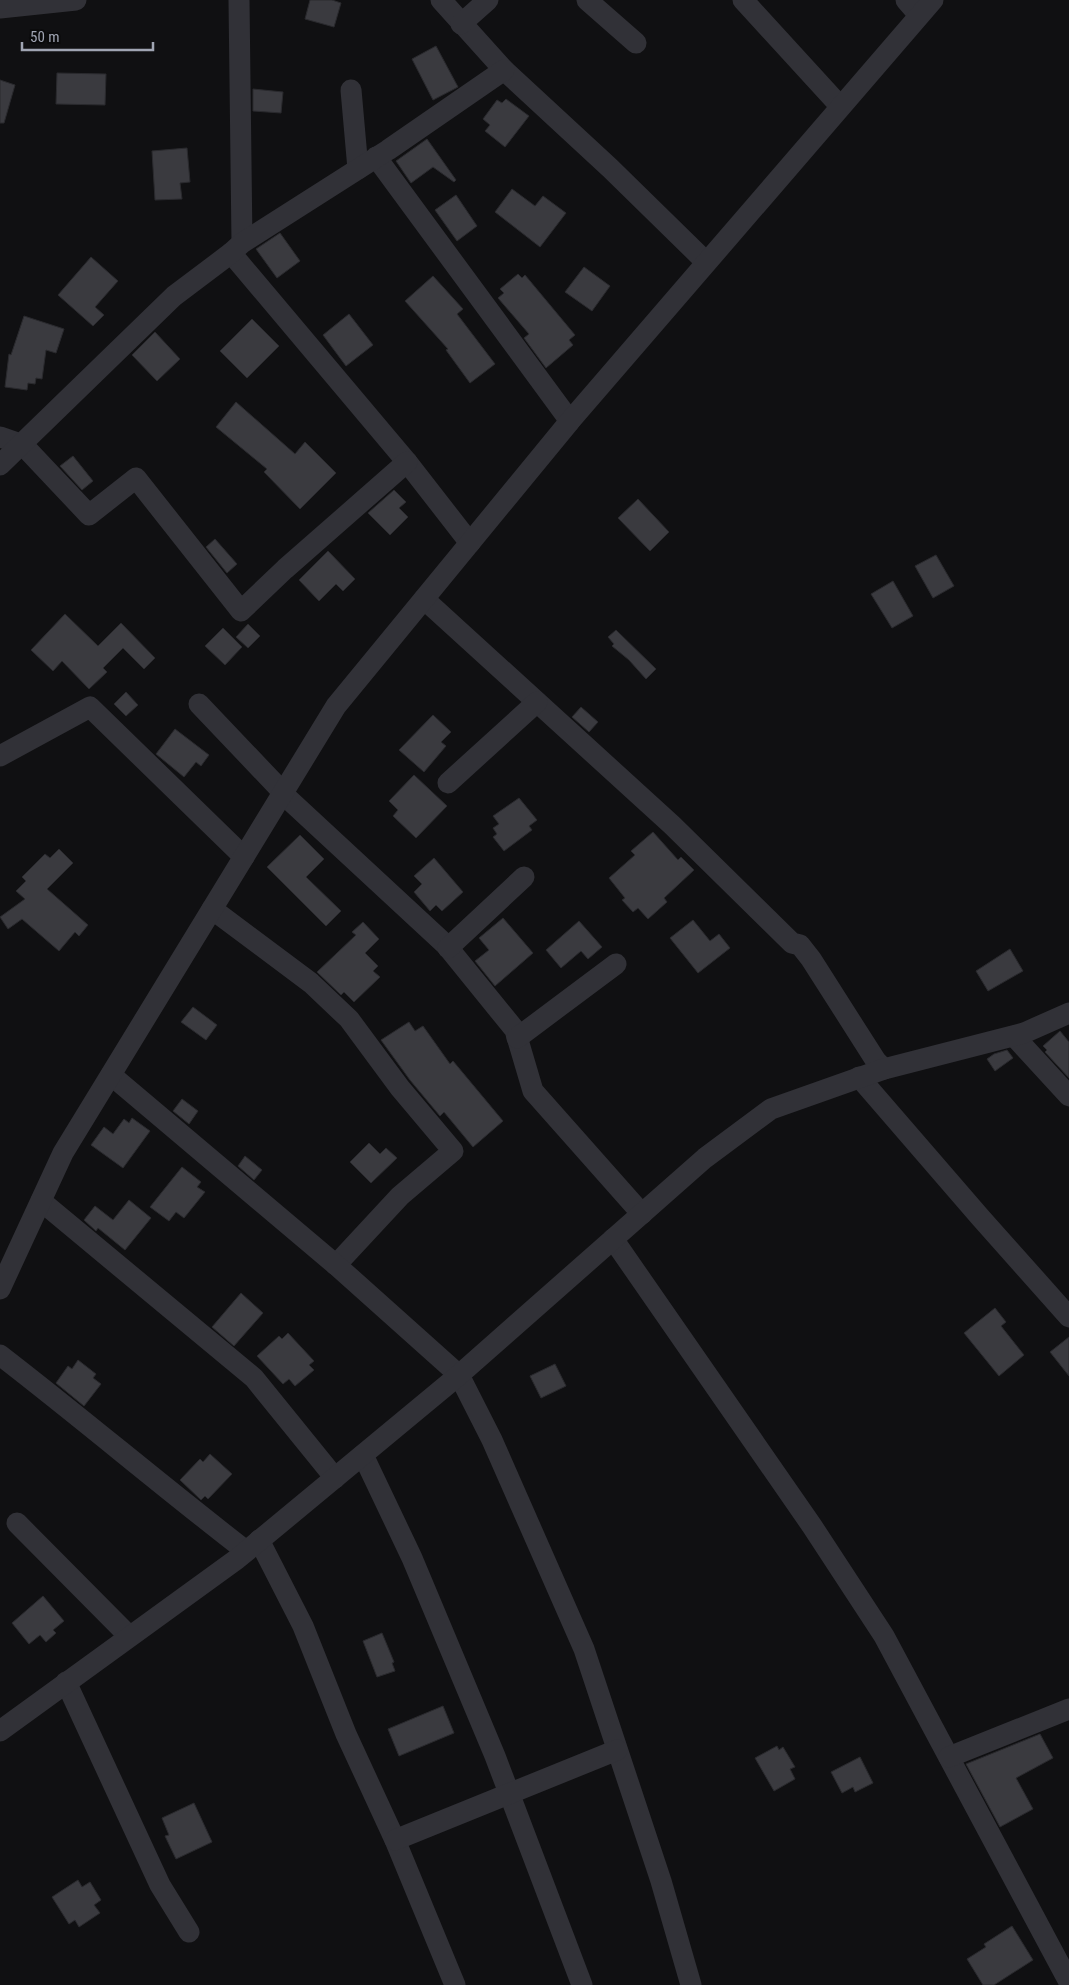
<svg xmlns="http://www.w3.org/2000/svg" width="1069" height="1985" font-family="'Roboto Condensed',sans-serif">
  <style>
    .building { fill: #3a3a3f; stroke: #2a2a2e }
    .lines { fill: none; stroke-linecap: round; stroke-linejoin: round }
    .street { stroke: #313137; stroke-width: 21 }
  </style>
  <rect width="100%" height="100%" fill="#101012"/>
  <!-- building -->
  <g class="building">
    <path d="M310 0H332L341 3 334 27 305 19Z"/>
    <path d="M436 46 458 87 433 100 412 59Z"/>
    <path d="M57 73 106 74 105 105 56 104Z"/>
    <path d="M0 80 15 85 4 123H0Z"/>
    <path d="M253 89 283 92 281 113 253 111Z"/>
    <path d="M506 99 529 116 505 147 485 131 490 125 483 119 497 100 502 103Z"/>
    <path d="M427 139 456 180 454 182 433 167 411 183 396 161Z"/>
    <path d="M187 148 190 182 180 183 182 199 155 200 152 151Z"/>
    <path d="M512 189 535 206 543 196 566 213 540 247 495 212Z"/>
    <path d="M456 195 477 226 457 241 435 210Z"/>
    <path d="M280 233 300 261 277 278 256 249Z"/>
    <path d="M91 257 118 281 95 307 104 315 93 326 58 295Z"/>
    <path d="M584 267 610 286 592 311 565 292Z"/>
    <path d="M518 274 522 278 525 275 575 335 569 340 573 345 546 368 524 338 529 334 498 298 504 293 500 289Z"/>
    <path d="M433 276 463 309 457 314 495 364 470 383 446 350 448 349 405 301Z"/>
    <path d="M349 314 373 345 346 366 323 335Z"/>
    <path d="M24 316 64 329 56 353 46 350 42 379 36 378 35 384 28 383 27 390 5 387 9 354 11 355Z"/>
    <path d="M252 319 279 346 247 378 220 351Z"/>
    <path d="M155 332 180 359 157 381 132 355Z"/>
    <path d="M236 402 295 454 305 442 336 473 300 509 264 472 267 469 216 427Z"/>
    <path d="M73 456 93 481 82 490 60 466Z"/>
    <path d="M394 490 406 502 399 508 408 517 390 535 368 513Z"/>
    <path d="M638 499 669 532 650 551 618 518Z"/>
    <path d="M215 539 237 564 227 573 206 547Z"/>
    <path d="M328 551 355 579 343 591 336 584 319 601 299 580Z"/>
    <path d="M936 555 954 586 933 598 915 566Z"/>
    <path d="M893 581 913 616 892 628 871 594Z"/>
    <path d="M65 614 98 646 121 623 155 658 144 669 123 648 103 668 107 672 89 689 62 661 53 671 31 650Z"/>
    <path d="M248 624 260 636 248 648 236 637Z"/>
    <path d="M223 628 242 647 225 665 205 646Z"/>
    <path d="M616 630 656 669 646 679 629 660 612 646 614 644 608 637Z"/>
    <path d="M126 692 138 705 126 716 114 704Z"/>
    <path d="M581 707 598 722 589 732 572 717Z"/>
    <path d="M433 715 451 732 441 742 446 746 424 772 399 750Z"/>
    <path d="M175 729 209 755 201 766 196 762 184 777 156 754Z"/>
    <path d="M414 775 447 806 416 838 393 816 398 810 389 801Z"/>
    <path d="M519 798 537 820 529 826 532 830 504 851 493 837 497 834 493 828 499 824 493 816Z"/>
    <path d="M653 832 678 860 681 857 694 870 664 898 667 902 648 919 638 908 633 912 622 900 625 898 609 878 635 855 631 851Z"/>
    <path d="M300 835 324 859 306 877 341 911 326 926 267 867Z"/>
    <path d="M59 849 73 863 47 889 88 925 79 936 75 932 59 951 22 919 8 929 0 917 25 899 16 891 26 881 22 877 45 854 50 858Z"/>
    <path d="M434 858 463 892 442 911 436 905 430 911 414 892 422 884 414 876Z"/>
    <path d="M503 918 533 953 495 986 475 961 489 950 479 938Z"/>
    <path d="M693 920 710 941 719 934 730 948 698 973 670 938Z"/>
    <path d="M579 921 602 947 588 959 581 951 561 968 546 950Z"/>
    <path d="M363 922 379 939 365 953 378 966 373 971 380 977 354 1002 344 992 341 995 317 972 356 935 352 932Z"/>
    <path d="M1010 949 1023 971 988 991 976 971Z"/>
    <path d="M193 1007 217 1025 206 1040 181 1022Z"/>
    <path d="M409 1022 415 1031 423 1026 450 1064 453 1061 503 1121 473 1147 444 1112 440 1116 410 1080 381 1040Z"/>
    <path d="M1060 1031 1069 1042V1078L1045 1052 1047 1050 1043 1046Z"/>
    <path d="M1007 1050 1013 1058 995 1071 987 1059 994 1054Z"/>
    <path d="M182 1099 198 1111 189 1124 173 1111Z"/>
    <path d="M132 1118 150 1131 123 1168 91 1145 104 1127 113 1134 124 1119 129 1123Z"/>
    <path d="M369 1143 380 1154 386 1148 397 1158 371 1183 350 1162Z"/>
    <path d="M245 1156 262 1170 254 1180 238 1166Z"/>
    <path d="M182 1167 201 1182 197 1187 205 1192 184 1218 176 1212 169 1221 150 1207Z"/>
    <path d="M129 1200 151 1218 125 1250 98 1228 96 1231 84 1220 95 1206 113 1220Z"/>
    <path d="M241 1293 263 1313 234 1346 212 1327Z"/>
    <path d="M995 1308 1006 1322 1001 1326 1024 1355 999 1376 964 1333Z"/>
    <path d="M288 1333 314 1361 309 1365 314 1370 295 1386 289 1379 283 1384 257 1356 279 1336 282 1339Z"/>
    <path d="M1069 1337V1376L1050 1352Z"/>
    <path d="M78 1360 96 1374 93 1378 101 1384 84 1406 56 1383 68 1366 72 1369Z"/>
    <path d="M555 1364 566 1386 541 1398 530 1376Z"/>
    <path d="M210 1454 232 1474 208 1499 205 1496 201 1500 180 1480 200 1459 203 1462Z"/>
    <path d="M43 1596 64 1621 53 1630 56 1633 46 1642 40 1635 29 1644 12 1623Z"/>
    <path d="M382 1633 394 1662 392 1663 395 1671 377 1677 363 1641Z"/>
    <path d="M443 1706 454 1733 399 1756 388 1729Z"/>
    <path d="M1040 1734 1053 1758 1016 1778 1033 1809 1000 1827 966 1764Z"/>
    <path d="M777 1746 779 1750 783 1747 795 1767 790 1769 795 1779 774 1791 755 1758Z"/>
    <path d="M860 1757 873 1783 855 1792 853 1787 842 1793 831 1772Z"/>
    <path d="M194 1803 212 1842 176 1859 165 1836 169 1835 162 1818Z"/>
    <path d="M78 1880 82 1887 90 1882 101 1900 94 1905 100 1913 79 1927 75 1920 69 1924 52 1897Z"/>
    <path d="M1012 1926 1033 1960 994 1985H983L967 1959 986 1947 984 1944Z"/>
  </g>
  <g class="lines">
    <!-- street -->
    <g class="street">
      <path d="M239 0 242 243"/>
      <path d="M441 0 504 70 610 168 706 262"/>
      <path d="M587 0 636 43"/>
      <path d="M743 0 840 106"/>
      <path d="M906 0 919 15"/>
      <path d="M0 8 76 0"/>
      <path d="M461 24 488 0"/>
      <path d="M351 90 358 169"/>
      <path d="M376 157 570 421"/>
      <path d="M231 253 407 462 470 543"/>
      <path d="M0 437 23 445 89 515 136 478 241 611 285 569 407 462"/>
      <path d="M0 465 174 296 231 253 242 243 388 150 504 70"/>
      <path d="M424 599 672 825 792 943 800 945 811 959 876 1061 884 1069"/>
      <path d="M199 704 277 786 283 794 446 945 515 1030 533 1091 642 1214"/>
      <path d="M0 756 90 707 244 857"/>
      <path d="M448 783 537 702"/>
      <path d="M212 909 311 983 349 1019 400 1088 453 1151 400 1196 336 1265"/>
      <path d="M448 948 524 877"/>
      <path d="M1014 1036 1069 1096"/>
      <path d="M517 1038 616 964"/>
      <path d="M111 1075 336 1265 459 1375 492 1440 584 1649 661 1881 691 1985"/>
      <path d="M859 1077 980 1217 1069 1317"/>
      <path d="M41 1201 254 1378 335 1478"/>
      <path d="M613 1239 812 1526 884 1636 1069 1982"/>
      <path d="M0 1289 63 1153 336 706 570 421 933 0"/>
      <path d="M0 1355C83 1419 163 1487 246 1551"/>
      <path d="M363 1455 412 1558 495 1756 582 1985"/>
      <path d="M17 1523 129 1636"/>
      <path d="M259 1540 303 1626 346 1734 395 1840 455 1985"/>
      <path d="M66 1682 160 1885 189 1932"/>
      <path d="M0 1731 237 1559 459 1375 705 1158 771 1109 884 1069 1024 1033 1069 1013"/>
      <path d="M949 1757 1069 1709"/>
      <path d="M395 1840 617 1750"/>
    </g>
  </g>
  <!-- scale -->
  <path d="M22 42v8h131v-8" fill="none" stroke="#a0a5b3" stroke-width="2.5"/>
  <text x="30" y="42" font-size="15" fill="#a0a5b3" stroke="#0b0b0c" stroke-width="4" paint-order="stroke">50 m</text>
</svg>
